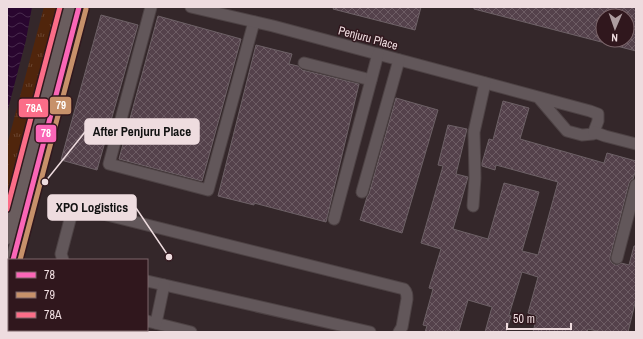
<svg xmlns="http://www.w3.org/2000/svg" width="643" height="339" font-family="'Archivo Narrow',sans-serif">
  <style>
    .grass { fill: url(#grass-tufts) }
    .water { fill: url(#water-waves) }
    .building { fill: url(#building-cross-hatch); stroke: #6d6166; fill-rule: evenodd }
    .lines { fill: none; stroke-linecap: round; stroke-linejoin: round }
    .minor-casing { stroke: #4d4244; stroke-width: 13 }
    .major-casing { stroke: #4d4244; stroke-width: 16 }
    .minor { stroke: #62575a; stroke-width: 11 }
    .major { stroke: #6a5d5e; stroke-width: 14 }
    .bus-1-casing { stroke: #30171d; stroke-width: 8 }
    .bus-2-casing { stroke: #30171d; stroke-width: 8 }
    .bus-3-casing { stroke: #30171d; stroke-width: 8 }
    .bus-1 { stroke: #fa66b7; stroke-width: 5 }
    .bus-2 { stroke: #c7916a; stroke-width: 5 }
    .bus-3 { stroke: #fb6d88; stroke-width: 5 }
    .labels { text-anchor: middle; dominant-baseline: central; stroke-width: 3; stroke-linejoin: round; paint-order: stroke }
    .street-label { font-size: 12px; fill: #eedcdf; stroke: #30171d }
    .leader { fill: none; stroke: #eedcdf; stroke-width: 1.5 }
    .callout-dot { fill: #eedcdf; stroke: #30171d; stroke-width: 1.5 }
    .callout { fill: #eedcdf; stroke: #eedcdf; stroke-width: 1.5 }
    .callout-label { font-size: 13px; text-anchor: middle; font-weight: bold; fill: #111 }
    .line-badge { stroke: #30171d; stroke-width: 1.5 }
    .badge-label { font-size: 11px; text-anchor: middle; font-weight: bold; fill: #fff }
  </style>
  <defs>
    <pattern id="grass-tufts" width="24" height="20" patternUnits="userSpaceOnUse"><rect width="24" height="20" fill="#50250c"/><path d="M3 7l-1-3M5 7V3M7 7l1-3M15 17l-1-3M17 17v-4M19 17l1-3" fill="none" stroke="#6a442f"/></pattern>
    <pattern id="water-waves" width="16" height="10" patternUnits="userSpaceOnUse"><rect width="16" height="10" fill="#29062f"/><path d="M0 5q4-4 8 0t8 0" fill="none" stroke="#482a4d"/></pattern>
    <pattern id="building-cross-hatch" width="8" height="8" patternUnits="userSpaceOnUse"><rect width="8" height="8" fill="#54414b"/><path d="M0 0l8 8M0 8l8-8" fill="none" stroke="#6d5c64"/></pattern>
  </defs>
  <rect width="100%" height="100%" fill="#34272a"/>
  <!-- grass -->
  <path class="grass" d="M44 7H58L7 203V145Z"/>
  <!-- water -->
  <path class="water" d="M7 7H32L26 40 7 113Z"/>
  <!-- building -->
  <g class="building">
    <path d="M334 7H421L415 30 333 9Z"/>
    <path d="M474 7H636V51L474 9ZM603 16H627V40H603Z"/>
    <path d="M101 15 138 25 97 170 61 160Z"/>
    <path d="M158 16 241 39 202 181 119 159Z"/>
    <path d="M256 45 292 54 289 64 298 66 302 70 359 84 326 222 254 203V205L218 196Z"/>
    <path d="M396 98 438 110 402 233 360 220 367 197 369 194Z"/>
    <path d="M503 101 529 108 520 139 604 163 607 153 636 161V169L633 179 631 180 629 183 610 257V260L612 263 615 265H618L621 263 629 265 634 246H636V299L628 332H602L588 329 587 332H533L537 316 528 313 538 277 522 272 509 315 511 316 506 332H485L492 307 468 300 459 331 456 330 455 332H425L427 326 423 325 433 289 429 288 441 249 421 243 443 166 438 165 448 125 467 129 456 174 468 177 453 229 488 239 504 183 539 192 522 251 538 255 558 182 496 165 495 170 482 166V163L489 139 493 140Z"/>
  </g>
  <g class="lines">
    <defs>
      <g id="minor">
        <path d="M151 7 109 164 208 190 254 22"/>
        <path d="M191 7 273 26 590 111 598 114V121L593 134 582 135 567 131 538 97"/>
        <path d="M304 63 371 80"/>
        <path d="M594 132 605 136 636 144"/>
        <path d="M362 192 399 60"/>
        <path d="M473 206 475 178 474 132 485 83"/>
        <path d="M334 219 378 54"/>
        <path d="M617 258 636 185"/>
        <path d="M63 260 61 254 72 212 73 209 79 208 404 289C407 292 407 295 407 299L402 327 399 332"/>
        <path d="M147 281 370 332"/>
        <path d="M147 321 191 332"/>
        <path d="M156 323 164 285"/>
      </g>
      <g id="major">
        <path d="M7 237 67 7"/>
        <path d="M13 260 79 7"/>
        <path d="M7 282 9 275"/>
      </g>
    </defs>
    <!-- minor casing -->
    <use href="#minor" class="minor-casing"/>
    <!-- major casing -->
    <use href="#major" class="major-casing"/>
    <!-- minor -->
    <use href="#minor" class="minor"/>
    <!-- major -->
    <use href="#major" class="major"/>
    <defs>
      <path id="bus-1" d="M13 260 79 7"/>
      <path id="bus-2" d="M20 260 86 9"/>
      <path id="bus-3" d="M7 209 60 7"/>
    </defs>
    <!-- bus-1 casing -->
    <use href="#bus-1" class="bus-1-casing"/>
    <!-- bus-2 casing -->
    <use href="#bus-2" class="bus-2-casing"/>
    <!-- bus-3 casing -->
    <use href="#bus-3" class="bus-3-casing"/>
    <!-- bus-1 -->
    <use href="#bus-1" class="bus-1"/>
    <!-- bus-2 -->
    <use href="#bus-2" class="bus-2"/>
    <!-- bus-3 -->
    <use href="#bus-3" class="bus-3"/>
  </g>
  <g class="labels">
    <!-- street labels -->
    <g class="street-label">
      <text transform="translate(368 38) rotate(15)">Penjuru Place</text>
    </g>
  </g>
  <!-- callouts -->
  <path class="leader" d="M45 182L85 132M169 257L136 208"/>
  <g class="callout-dot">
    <circle cx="45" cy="182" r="4"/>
    <circle cx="169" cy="257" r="4"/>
  </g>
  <g class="callout">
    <rect x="85" y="119" width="114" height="25" rx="4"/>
    <rect x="48" y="195" width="88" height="25" rx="4"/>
  </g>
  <g class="callout-label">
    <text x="142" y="136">After Penjuru Place</text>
    <text x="92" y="212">XPO Logistics</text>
  </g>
  <g class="line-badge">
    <rect x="49" y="96" width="23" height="19" rx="4" fill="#c7916a"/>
    <rect x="18" y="98" width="31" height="20" rx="4" fill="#fb6d88"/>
    <rect x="35" y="124" width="22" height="19" rx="4" fill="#fa66b7"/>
  </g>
  <g class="badge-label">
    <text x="61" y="109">79</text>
    <text x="34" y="112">78A</text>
    <text x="46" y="137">78</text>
  </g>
  <!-- border -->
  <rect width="643" height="339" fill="none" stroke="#eedcdf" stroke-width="16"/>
  <!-- legend -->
  <rect x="8" y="259" width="140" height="72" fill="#30171d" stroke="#7c666b"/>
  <rect x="16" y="272" width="20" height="6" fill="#fa66b7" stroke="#7c666b"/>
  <text x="44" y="279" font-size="12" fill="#eedcdf">78</text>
  <rect x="16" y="292" width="20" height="6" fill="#c7916a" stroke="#7c666b"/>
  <text x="44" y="299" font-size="12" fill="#eedcdf">79</text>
  <rect x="16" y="312" width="20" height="6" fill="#fb6d88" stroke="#7c666b"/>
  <text x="44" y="319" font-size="12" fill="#eedcdf">78A</text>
  <!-- north arrow -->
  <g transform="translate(615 28) rotate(182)"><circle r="19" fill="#30171d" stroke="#7c666b"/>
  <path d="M0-3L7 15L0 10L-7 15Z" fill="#ad9da0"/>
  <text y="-6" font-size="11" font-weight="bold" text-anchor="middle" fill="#eedcdf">N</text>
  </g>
  <!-- scale -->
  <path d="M507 323v6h64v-6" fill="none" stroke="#eedcdf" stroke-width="2"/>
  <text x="513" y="323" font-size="12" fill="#eedcdf" stroke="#30171d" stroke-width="3" paint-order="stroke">50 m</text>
</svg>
